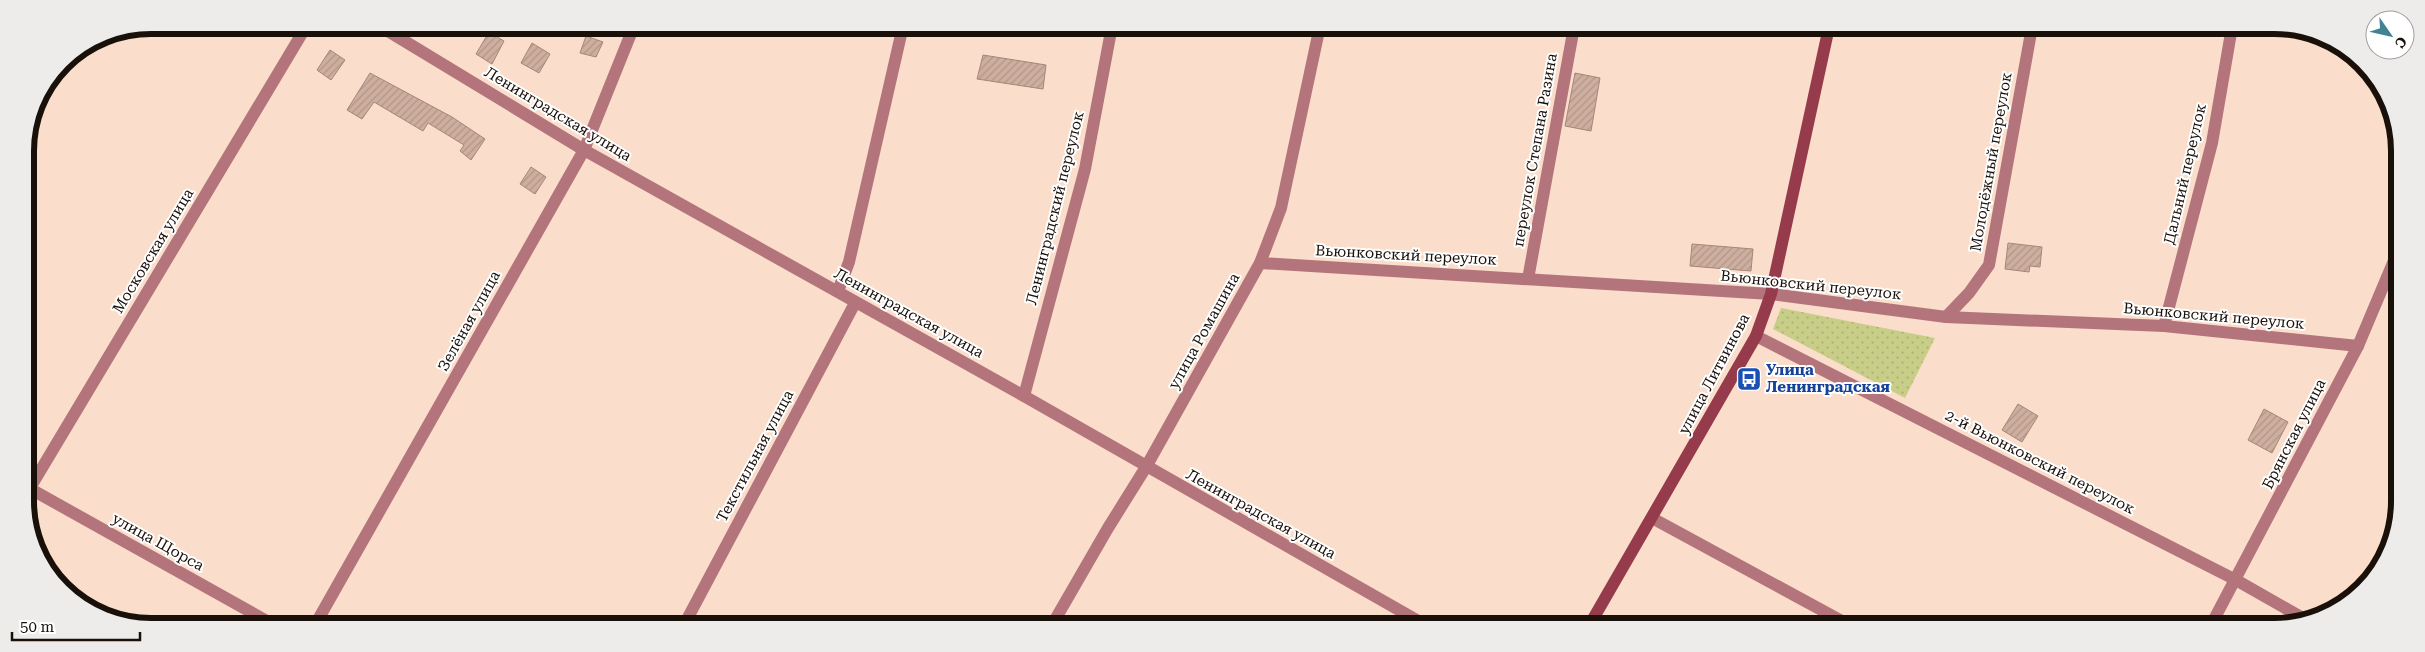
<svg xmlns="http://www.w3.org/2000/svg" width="2425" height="652" font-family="'Roboto Serif',serif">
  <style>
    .park { fill: url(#park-dots) }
    .building { fill: url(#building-hatch); stroke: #a48778 }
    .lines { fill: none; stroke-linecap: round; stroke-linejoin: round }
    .minor { stroke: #b4747c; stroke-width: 12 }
    .tertiary { stroke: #b4747c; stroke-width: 12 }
    .secondary { stroke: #963b4c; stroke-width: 12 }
    .labels { text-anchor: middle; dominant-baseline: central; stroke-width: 4; stroke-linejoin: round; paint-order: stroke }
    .street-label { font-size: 15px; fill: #191009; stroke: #fff }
    .transit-label { font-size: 15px; font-weight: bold; fill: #164399; stroke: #fff; text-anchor: start }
    .rim { fill: none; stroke: #191009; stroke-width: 6 }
  </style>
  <defs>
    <pattern id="park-dots" width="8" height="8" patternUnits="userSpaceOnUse" patternTransform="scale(1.25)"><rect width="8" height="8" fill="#c8ce87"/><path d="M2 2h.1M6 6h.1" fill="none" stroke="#abb073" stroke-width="1.8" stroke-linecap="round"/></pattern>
    <pattern id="building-hatch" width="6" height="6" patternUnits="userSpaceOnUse" patternTransform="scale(1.25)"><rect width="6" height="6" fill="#ceaf9f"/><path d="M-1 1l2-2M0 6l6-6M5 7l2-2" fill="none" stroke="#b09688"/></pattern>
  </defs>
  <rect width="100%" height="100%" fill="#faddca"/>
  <!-- park -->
  <path class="park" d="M1781 308 1935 338 1905 398 1773 329Z"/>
  <!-- building -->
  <g class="building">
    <path d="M489 32 504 41 492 64 476 54Z"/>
    <path d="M586 36 603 42 596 57 580 53Z"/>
    <path d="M532 43 550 54 539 73 521 63Z"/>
    <path d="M330 50 345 60 331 80 317 70Z"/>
    <path d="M983 55 1046 65 1043 89 977 79Z"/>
    <path d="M370 73 452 117 485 139 471 160 460 151 464 145 428 123 423 131 374 102 362 119 347 110Z"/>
    <path d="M1575 73 1600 78 1591 131 1565 126Z"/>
    <path d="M531 167 546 177 535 194 520 184Z"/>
    <path d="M2008 243 2042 247 2040 267 2030 266 2029 272 2005 269Z"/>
    <path d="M1692 244 1753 249 1751 271 1690 266Z"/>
    <path d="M2018 404 2038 416 2022 442 2002 430Z"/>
    <path d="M2264 409 2288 422 2272 453 2248 440Z"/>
  </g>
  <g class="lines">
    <!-- minor -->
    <g class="minor">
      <path d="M1260 263 1771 294 1946 317 2164 326 2358 346"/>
      <path d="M1528 279 1574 27"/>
      <path d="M838 291 849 262 903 26"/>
      <path d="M1946 317 1969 293 1989 265 2032 27"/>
      <path d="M2164 326 2212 143 2232 27"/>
      <path d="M1756 336 2236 580 2308 621"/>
      <path d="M1024 396 1085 169 1112 26"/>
      <path d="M27 487 274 625"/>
      <path d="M27 493 307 25"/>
      <path d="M1652 518 1851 626"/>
      <path d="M315 625 584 150 634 26"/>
      <path d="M684 625 855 303"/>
      <path d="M1052 625 1108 528 1146 467 1260 263 1281 208 1320 26"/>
    </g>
    <!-- tertiary -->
    <g class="tertiary">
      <path d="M378 25 584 150 1024 396 1427 626"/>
      <path d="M2210 627 2358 346 2398 251"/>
    </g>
    <!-- secondary -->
    <path class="secondary" d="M1589 626 1756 336 1771 294 1829 27"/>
  </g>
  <!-- icons -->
  <defs>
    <symbol id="bus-square" viewBox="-11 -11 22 22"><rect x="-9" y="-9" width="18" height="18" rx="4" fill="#1a4fb4" stroke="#fff"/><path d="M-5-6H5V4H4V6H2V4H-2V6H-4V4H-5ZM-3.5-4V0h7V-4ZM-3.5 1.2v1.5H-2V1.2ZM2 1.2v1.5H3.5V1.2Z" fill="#fff"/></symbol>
  </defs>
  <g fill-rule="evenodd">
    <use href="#bus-square" x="1735" y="365" width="28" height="28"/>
  </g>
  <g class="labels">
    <!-- street labels -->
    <g class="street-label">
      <text transform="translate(558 114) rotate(31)">Ленинградская улица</text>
      <text transform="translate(1535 150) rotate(-80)">переулок Степана Разина</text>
      <text transform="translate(1991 162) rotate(-80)">Молодёжный переулок</text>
      <text transform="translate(2185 174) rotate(-77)">Дальний переулок</text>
      <text transform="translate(1055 208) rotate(-76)">Ленинградский переулок</text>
      <text transform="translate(153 251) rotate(-59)">Московская улица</text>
      <text transform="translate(1406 255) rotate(3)">Вьюнковский переулок</text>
      <text transform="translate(1811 285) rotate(6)">Вьюнковский переулок</text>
      <text transform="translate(909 313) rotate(29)">Ленинградская улица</text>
      <text transform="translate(2214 316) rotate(5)">Вьюнковский переулок</text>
      <text transform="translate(469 321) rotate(-61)">Зелёная улица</text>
      <text transform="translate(1204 331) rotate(-61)">улица Ромашина</text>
      <text transform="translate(1714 374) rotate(-62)">улица Литвинова</text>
      <text transform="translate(2294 434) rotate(-63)">Брянская улица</text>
      <text transform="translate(755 456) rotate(-62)">Текстильная улица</text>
      <text transform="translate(2040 462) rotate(27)">2-й Вьюнковский переулок</text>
      <text transform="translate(1261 514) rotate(29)">Ленинградская улица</text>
      <text transform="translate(158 542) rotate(29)">улица Щорса</text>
    </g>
    <!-- transit labels -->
    <g class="transit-label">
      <text x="1766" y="370">Улица<tspan x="1766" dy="17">Ленинградская</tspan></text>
    </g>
  </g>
  <!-- crop -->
  <path d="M0 0H2425V652H0ZM151 34H2274A117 117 0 0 1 2391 151V501A117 117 0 0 1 2274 618H151A117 117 0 0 1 34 501V151A117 117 0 0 1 151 34Z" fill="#edeceb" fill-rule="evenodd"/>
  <path class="rim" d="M151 34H2274A117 117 0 0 1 2391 151V501A117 117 0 0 1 2274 618H151A117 117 0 0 1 34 501V151A117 117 0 0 1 151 34Z"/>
  <!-- north arrow -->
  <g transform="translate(2390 35) rotate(124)"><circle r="24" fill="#ffffff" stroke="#a39f9d"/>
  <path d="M0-4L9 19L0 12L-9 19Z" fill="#418394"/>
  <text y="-8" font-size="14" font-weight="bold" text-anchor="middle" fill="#191009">С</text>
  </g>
  <!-- scale -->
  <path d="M12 632v8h128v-8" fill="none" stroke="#191009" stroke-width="2.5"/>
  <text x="20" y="632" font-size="15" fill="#191009" stroke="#ffffff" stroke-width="4" paint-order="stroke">50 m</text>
</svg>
